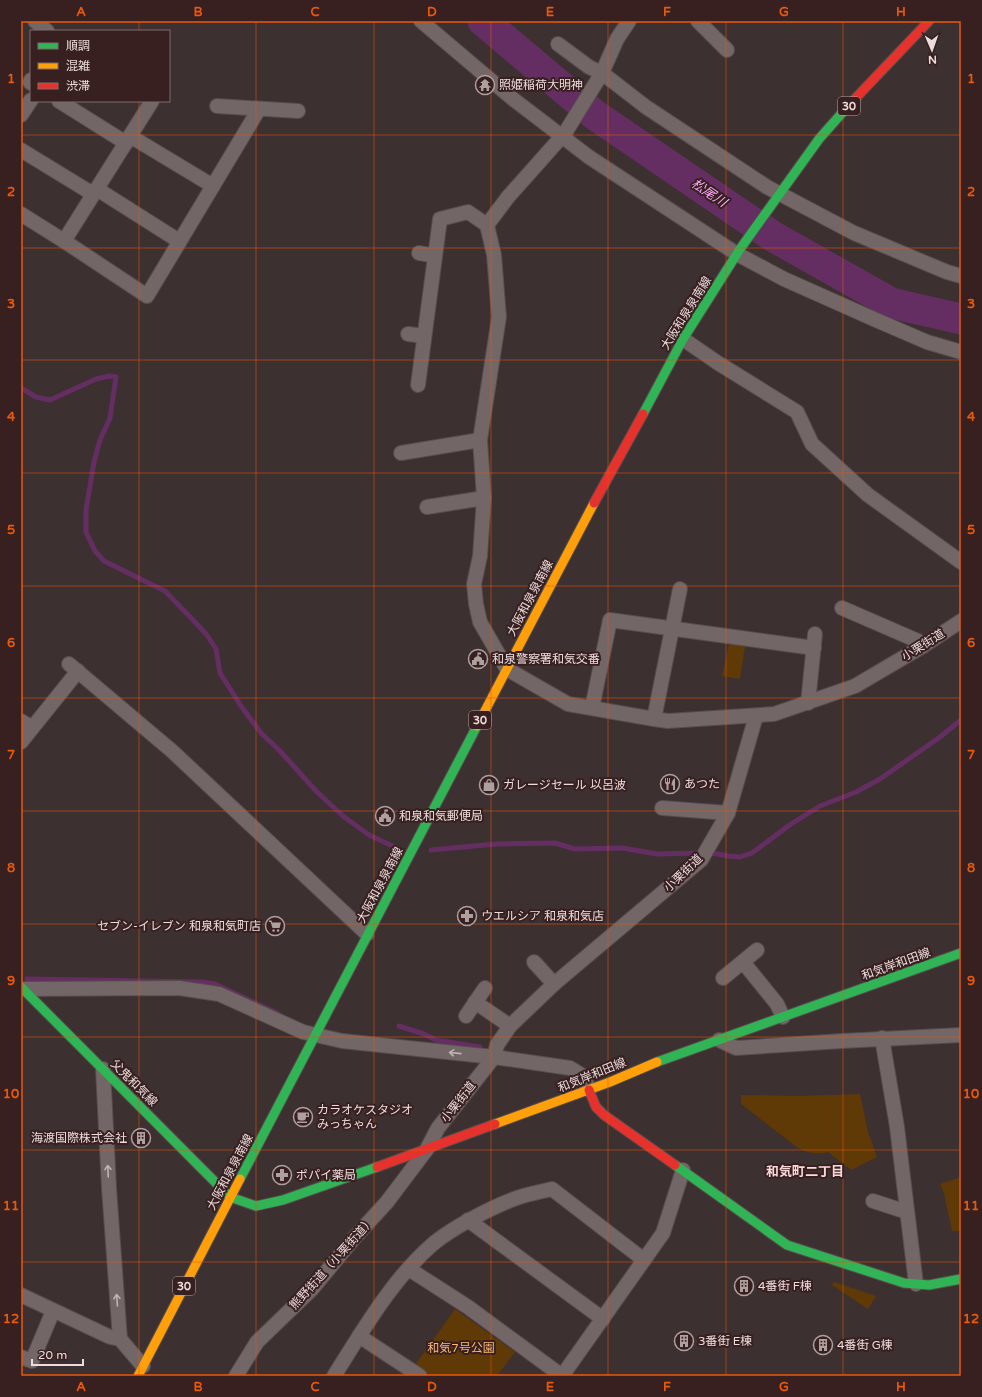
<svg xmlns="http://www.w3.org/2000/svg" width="982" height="1397" font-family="'Varela Round','Noto Sans JP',sans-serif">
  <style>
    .green { fill: #5f3906 }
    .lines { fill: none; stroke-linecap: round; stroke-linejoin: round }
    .stream { stroke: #642e63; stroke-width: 5 }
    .river { stroke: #642e63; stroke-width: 31 }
    .street-casing { stroke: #584c4c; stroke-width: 16 }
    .fast-casing { stroke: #584c4c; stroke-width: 11 }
    .slow-casing { stroke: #584c4c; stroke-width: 11 }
    .jam-casing { stroke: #584c4c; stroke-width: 11 }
    .street { stroke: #726666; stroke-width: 14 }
    .fast { stroke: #30b455; stroke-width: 9 }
    .slow { stroke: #ff9f0a; stroke-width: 9 }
    .jam { stroke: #e5322d; stroke-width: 9 }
    .oneway { stroke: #c2b3b3 }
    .grid { fill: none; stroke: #e8590c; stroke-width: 1; stroke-opacity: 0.55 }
    .labels { text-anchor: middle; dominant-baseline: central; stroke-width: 4; stroke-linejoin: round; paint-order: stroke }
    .shield { fill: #382021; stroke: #b7a4a4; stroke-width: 1 }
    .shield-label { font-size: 11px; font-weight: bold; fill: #eddcdc }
    .poi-label { font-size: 12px; fill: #eddcdc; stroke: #382021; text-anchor: start }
    .street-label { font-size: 12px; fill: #eddcdc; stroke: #382021 }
    .park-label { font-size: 12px; fill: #fbb772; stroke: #382021 }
    .water-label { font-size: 13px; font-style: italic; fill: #fba5f9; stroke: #382021 }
    .neighbourhood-label { font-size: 13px; font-weight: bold; fill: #f9d8d9; stroke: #382021 }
    .neatline { fill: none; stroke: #e8590c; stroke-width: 1.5 }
    .grid-label { font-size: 13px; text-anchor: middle; font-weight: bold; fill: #e8590c }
  </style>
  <rect width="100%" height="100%" fill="#3d3030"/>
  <!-- green -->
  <g class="green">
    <path d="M729 644 745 646 740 679 722 676Z"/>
    <path d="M860 1094 868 1132 877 1157 851 1170 828 1152C818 1155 807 1153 798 1148L741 1104V1095L799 1096Z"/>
    <path d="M961 1177V1231H952L944 1193 940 1184Z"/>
    <path d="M834 1282 876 1296 868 1309 832 1285Z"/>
    <path d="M455 1309 515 1352 497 1376H431L415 1365Z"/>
  </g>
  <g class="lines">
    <!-- stream -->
    <g class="stream">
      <path d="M21 388 36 397 50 400 96 379 109 376 116 377 110 418 100 440 94 462 86 510V532L95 551 104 561 165 591 193 620 207 635 216 649 220 673 241 706 261 733 280 751 317 792 343 816 369 835 399 849"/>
      <path d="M431 850 496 844 555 843 575 849 623 848 657 854 696 853"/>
      <path d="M712 853 728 856 740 857 752 853 791 824 820 806 856 792 880 779 940 737 961 720"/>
      <path d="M27 979 202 982 215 984 277 1013"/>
      <path d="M399 1026 424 1034 436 1040 480 1047"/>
    </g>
    <!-- river -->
    <path class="river" d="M483 21 595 115 774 237 891 303 961 319"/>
    <defs>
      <g id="street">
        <path d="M35 21 47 31"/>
        <path d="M421 21 513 99 589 157 737 254 784 279 876 320 927 342 961 352"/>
        <path d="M629 21 617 39 602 73 565 133 508 197 487 225 494 255 499 317 480 440 484 498 480 556 474 584 476 604 480 622 507 669 568 704 654 719 668 721 774 714 855 686 923 646 961 621"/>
        <path d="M698 21 727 50"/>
        <path d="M558 44 589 67 602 73 646 107 767 187 854 233 947 272 961 276"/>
        <path d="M31 80 30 82 31 83"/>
        <path d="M59 101 126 143"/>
        <path d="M217 106 298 111"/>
        <path d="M21 115 31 100"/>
        <path d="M130 136 213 186"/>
        <path d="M21 150 93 194"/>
        <path d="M97 189 179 241"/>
        <path d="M21 214 64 241 152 101"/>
        <path d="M64 241 147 296 259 109"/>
        <path d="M419 253 435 256"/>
        <path d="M408 334 424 336"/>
        <path d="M683 339 718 363 797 412 812 444 868 495 961 562"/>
        <path d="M418 385 440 219 468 212 487 225"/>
        <path d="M401 453 480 440"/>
        <path d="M427 507 484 498"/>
        <path d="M842 608 918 641 923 646"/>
        <path d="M69 664 172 751 367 934"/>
        <path d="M808 703 815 634"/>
        <path d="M592 708 610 620 814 648"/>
        <path d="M654 719 680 589"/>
        <path d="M21 721 32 728"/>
        <path d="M21 742 78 671"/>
        <path d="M662 808 728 813"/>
        <path d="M534 962 554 984"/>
        <path d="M743 962 777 1004 783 1017"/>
        <path d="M723 978 757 950"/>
        <path d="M23 989 179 988 219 994 303 1032 342 1041 494 1057 570 1068 583 1076 589 1090"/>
        <path d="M475 1002 510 1026"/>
        <path d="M466 1016 485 988"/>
        <path d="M882 1038 897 1127 916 1284"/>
        <path d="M719 1040 736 1048 842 1041 961 1035"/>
        <path d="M103 1069 109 1188 120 1339"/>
        <path d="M873 1201 907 1212"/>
        <path d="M468 1220 603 1319"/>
        <path d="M409 1269 468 1307 562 1376"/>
        <path d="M21 1295 110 1337 120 1339 143 1366"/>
        <path d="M359 1336 420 1376"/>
        <path d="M21 1357 32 1361 53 1311"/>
        <path d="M236 1376 257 1342 312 1289 355 1237 387 1202 427 1149 438 1128 494 1057 497 1045 510 1026 554 984 701 860 728 813 756 716"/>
        <path d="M334 1376C363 1330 393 1278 434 1243 454 1227 490 1208 514 1199 526 1194 540 1192 552 1189L644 1260"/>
        <path d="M562 1376 663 1233 683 1170"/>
      </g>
      <g id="fast">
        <path d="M643 414 683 339 740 249 819 139 850 104"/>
        <path d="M21 987 230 1197 256 1206 283 1200 377 1167"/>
        <path d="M657 1062 961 953"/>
        <path d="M675 1165 787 1245 904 1283 929 1285 961 1279"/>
        <path d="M240 1179 477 726"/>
      </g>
      <g id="slow">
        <path d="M477 726 594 503"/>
        <path d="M495 1124 610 1082 657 1062"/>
        <path d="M138 1376 240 1179"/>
      </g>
      <g id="jam">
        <path d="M850 104 929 21"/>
        <path d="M594 503 643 414"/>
        <path d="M589 1090 596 1107 604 1115 675 1165"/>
        <path d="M377 1167 495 1124"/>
      </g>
    </defs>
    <!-- street casing -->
    <use href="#street" class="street-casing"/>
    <!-- fast casing -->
    <use href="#fast" class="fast-casing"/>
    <!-- slow casing -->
    <use href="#slow" class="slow-casing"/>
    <!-- jam casing -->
    <use href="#jam" class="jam-casing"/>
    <!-- street -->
    <use href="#street" class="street"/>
    <!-- fast -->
    <use href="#fast" class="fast"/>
    <!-- slow -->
    <use href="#slow" class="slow"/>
    <!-- jam -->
    <use href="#jam" class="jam"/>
  </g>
  <!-- one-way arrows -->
  <defs><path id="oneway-shaft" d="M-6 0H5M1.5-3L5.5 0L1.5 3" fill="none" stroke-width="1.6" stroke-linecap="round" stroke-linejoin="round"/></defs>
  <g class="oneway">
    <use href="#oneway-shaft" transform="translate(455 1053) rotate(-174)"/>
    <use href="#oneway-shaft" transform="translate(108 1171) rotate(-93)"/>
    <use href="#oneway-shaft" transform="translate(117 1300) rotate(-94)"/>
  </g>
  <!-- grid -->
  <path class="grid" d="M139 21V31M256 21V1376M374 21V1376M491 21V1376M608 21V1376M726 21V1376M843 21V1376M139 101V1376M21 135H961M21 248H961M21 360H961M21 473H961M21 586H961M21 698H961M21 811H961M21 924H961M21 1037H961M21 1150H961M21 1262H961"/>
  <!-- icons -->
  <defs>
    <symbol id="temple-ring" viewBox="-11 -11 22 22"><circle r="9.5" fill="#382021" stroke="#afa0a0" stroke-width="1.5"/><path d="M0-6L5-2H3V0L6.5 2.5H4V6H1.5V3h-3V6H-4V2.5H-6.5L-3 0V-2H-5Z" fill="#afa0a0"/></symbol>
    <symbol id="civic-ring" viewBox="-11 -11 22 22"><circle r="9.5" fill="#382021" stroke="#afa0a0" stroke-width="1.5"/><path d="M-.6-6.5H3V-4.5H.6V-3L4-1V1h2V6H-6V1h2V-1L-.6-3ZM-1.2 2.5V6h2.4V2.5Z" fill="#afa0a0"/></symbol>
    <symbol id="restaurant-ring" viewBox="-11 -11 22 22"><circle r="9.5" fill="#382021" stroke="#afa0a0" stroke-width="1.5"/><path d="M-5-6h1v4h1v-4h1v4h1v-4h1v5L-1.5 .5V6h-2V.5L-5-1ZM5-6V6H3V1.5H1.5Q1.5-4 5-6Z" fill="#afa0a0"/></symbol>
    <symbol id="shop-ring" viewBox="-11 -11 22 22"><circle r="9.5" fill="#382021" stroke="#afa0a0" stroke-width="1.5"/><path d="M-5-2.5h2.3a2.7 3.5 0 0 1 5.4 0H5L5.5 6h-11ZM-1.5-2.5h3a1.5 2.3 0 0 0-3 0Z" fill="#afa0a0"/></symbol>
    <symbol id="pharmacy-ring" viewBox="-11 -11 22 22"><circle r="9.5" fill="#382021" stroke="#afa0a0" stroke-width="1.5"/><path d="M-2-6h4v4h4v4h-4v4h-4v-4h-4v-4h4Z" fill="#afa0a0"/></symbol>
    <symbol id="supermarket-ring" viewBox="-11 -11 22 22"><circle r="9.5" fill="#382021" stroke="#afa0a0" stroke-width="1.5"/><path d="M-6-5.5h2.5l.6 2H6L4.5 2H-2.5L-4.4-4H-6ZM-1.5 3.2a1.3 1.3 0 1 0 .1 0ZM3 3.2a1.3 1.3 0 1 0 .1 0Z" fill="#afa0a0"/></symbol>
    <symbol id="cafe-ring" viewBox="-11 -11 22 22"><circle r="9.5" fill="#382021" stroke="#afa0a0" stroke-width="1.5"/><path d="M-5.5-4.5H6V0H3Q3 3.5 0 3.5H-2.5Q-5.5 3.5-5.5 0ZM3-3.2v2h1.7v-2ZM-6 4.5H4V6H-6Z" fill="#afa0a0"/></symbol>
    <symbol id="building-ring" viewBox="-11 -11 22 22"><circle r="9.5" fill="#382021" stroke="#afa0a0" stroke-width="1.5"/><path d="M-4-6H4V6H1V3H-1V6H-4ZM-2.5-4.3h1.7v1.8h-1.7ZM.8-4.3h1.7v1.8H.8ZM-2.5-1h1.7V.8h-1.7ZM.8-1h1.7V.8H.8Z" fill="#afa0a0"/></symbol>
  </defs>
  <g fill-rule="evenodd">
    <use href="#temple-ring" x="474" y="74" width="22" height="22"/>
    <use href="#civic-ring" x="467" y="648" width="22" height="22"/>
    <use href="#restaurant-ring" x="659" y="773" width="22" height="22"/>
    <use href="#shop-ring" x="478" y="774" width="22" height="22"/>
    <use href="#civic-ring" x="374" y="805" width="22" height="22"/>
    <use href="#pharmacy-ring" x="456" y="905" width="22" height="22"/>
    <use href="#supermarket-ring" x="264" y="915" width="22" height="22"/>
    <use href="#cafe-ring" x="292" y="1106" width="22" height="22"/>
    <use href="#building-ring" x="130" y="1127" width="22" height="22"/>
    <use href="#pharmacy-ring" x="271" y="1164" width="22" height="22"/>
    <use href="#building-ring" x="733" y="1275" width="22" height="22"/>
    <use href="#building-ring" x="673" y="1330" width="22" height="22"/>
    <use href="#building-ring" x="812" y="1334" width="22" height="22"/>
  </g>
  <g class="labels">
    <!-- shield labels -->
    <g class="shield">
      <rect x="838" y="97" width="22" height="18" rx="3"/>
      <rect x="469" y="711" width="22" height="18" rx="3"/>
      <rect x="173" y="1277" width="22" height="18" rx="3"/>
    </g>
    <g class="shield-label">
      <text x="849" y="106">30</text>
      <text x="480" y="720">30</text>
      <text x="184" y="1286">30</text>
    </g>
    <!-- poi labels -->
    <g class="poi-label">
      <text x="499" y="85">照姫稲荷大明神</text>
      <text x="492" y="659">和泉警察署和気交番</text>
      <text x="684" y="784">あつた</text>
      <text x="503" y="785">ガレージセール 以呂波</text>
      <text x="399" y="816">和泉和気郵便局</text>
      <text x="481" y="916">ウエルシア 和泉和気店</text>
      <text x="261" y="926" text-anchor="end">セブン-イレブン 和泉和気町店</text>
      <text x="317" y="1110">カラオケスタジオ<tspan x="317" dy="14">みっちゃん</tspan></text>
      <text x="127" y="1138" text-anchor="end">海渡国際株式会社</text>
      <text x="296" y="1175">ポパイ薬局</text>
      <text x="758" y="1286">4番街 F棟</text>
      <text x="698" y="1341">3番街 E棟</text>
      <text x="837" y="1345">4番街 G棟</text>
    </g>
    <!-- street labels -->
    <g class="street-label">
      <text transform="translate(686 313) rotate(-58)">大阪和泉泉南線</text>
      <text transform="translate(530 598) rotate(-62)">大阪和泉泉南線</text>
      <text transform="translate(923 645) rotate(-32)">小栗街道</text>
      <text transform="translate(683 873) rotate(-44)">小栗街道</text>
      <text transform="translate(380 885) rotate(-62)">大阪和泉泉南線</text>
      <text transform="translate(896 964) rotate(-20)">和気岸和田線</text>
      <text transform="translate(592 1075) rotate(-22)">和気岸和田線</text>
      <text transform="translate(134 1083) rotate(45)">父鬼和気線</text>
      <text transform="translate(458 1102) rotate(-52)">小栗街道</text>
      <text transform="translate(230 1172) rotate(-62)">大阪和泉泉南線</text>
      <text transform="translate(332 1263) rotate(-48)">熊野街道（小栗街道）</text>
    </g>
    <!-- park labels -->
    <g class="park-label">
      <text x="461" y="1348">和気7号公園</text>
    </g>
    <!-- water labels -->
    <g class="water-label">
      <text transform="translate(709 193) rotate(34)">松尾川</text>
    </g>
    <!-- neighbourhood labels -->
    <g class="neighbourhood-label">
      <text x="805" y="1172">和気町二丁目</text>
    </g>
  </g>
  <!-- border -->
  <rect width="982" height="1397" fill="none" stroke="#382021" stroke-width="44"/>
  <!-- legend -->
  <rect x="30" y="30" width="140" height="72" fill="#382021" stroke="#806b6c"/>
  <rect x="38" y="43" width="20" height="6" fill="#30b455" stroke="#806b6c"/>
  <text x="66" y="50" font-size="12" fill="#eddcdc">順調</text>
  <rect x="38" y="63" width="20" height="6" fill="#ff9f0a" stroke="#806b6c"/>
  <text x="66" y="70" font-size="12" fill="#eddcdc">混雑</text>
  <rect x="38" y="83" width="20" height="6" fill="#e5322d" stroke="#806b6c"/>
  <text x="66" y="90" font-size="12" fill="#eddcdc">渋滞</text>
  <!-- north arrow -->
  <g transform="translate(932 50) rotate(178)" stroke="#382021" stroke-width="3" paint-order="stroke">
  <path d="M0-3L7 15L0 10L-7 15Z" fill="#eddcdc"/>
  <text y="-6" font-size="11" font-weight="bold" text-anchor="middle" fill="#eddcdc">N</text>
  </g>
  <!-- scale -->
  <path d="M32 1359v6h51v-6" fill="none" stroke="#eddcdc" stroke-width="2"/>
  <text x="38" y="1359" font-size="12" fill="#eddcdc" stroke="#382021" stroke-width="3" paint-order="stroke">20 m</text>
  <rect x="22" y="22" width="938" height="1353" class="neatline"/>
  <g class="grid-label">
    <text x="81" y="16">A</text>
    <text x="198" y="16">B</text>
    <text x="315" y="16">C</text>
    <text x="432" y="16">D</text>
    <text x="550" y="16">E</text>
    <text x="667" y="16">F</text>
    <text x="784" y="16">G</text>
    <text x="901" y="16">H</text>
    <text x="11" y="83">1</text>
    <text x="971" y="83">1</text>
    <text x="11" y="196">2</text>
    <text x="971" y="196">2</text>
    <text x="11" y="308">3</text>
    <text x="971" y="308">3</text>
    <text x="11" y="421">4</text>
    <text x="971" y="421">4</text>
    <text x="11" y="534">5</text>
    <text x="971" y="534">5</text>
    <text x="11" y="647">6</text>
    <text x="971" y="647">6</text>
    <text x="11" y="759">7</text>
    <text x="971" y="759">7</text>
    <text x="11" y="872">8</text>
    <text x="971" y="872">8</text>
    <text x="11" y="985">9</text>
    <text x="971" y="985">9</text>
    <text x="11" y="1098">10</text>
    <text x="971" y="1098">10</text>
    <text x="11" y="1210">11</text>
    <text x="971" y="1210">11</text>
    <text x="11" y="1323">12</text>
    <text x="971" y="1323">12</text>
    <text x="81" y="1391">A</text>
    <text x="198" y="1391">B</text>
    <text x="315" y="1391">C</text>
    <text x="432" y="1391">D</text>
    <text x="550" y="1391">E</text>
    <text x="667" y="1391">F</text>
    <text x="784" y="1391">G</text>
    <text x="901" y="1391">H</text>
  </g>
</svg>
